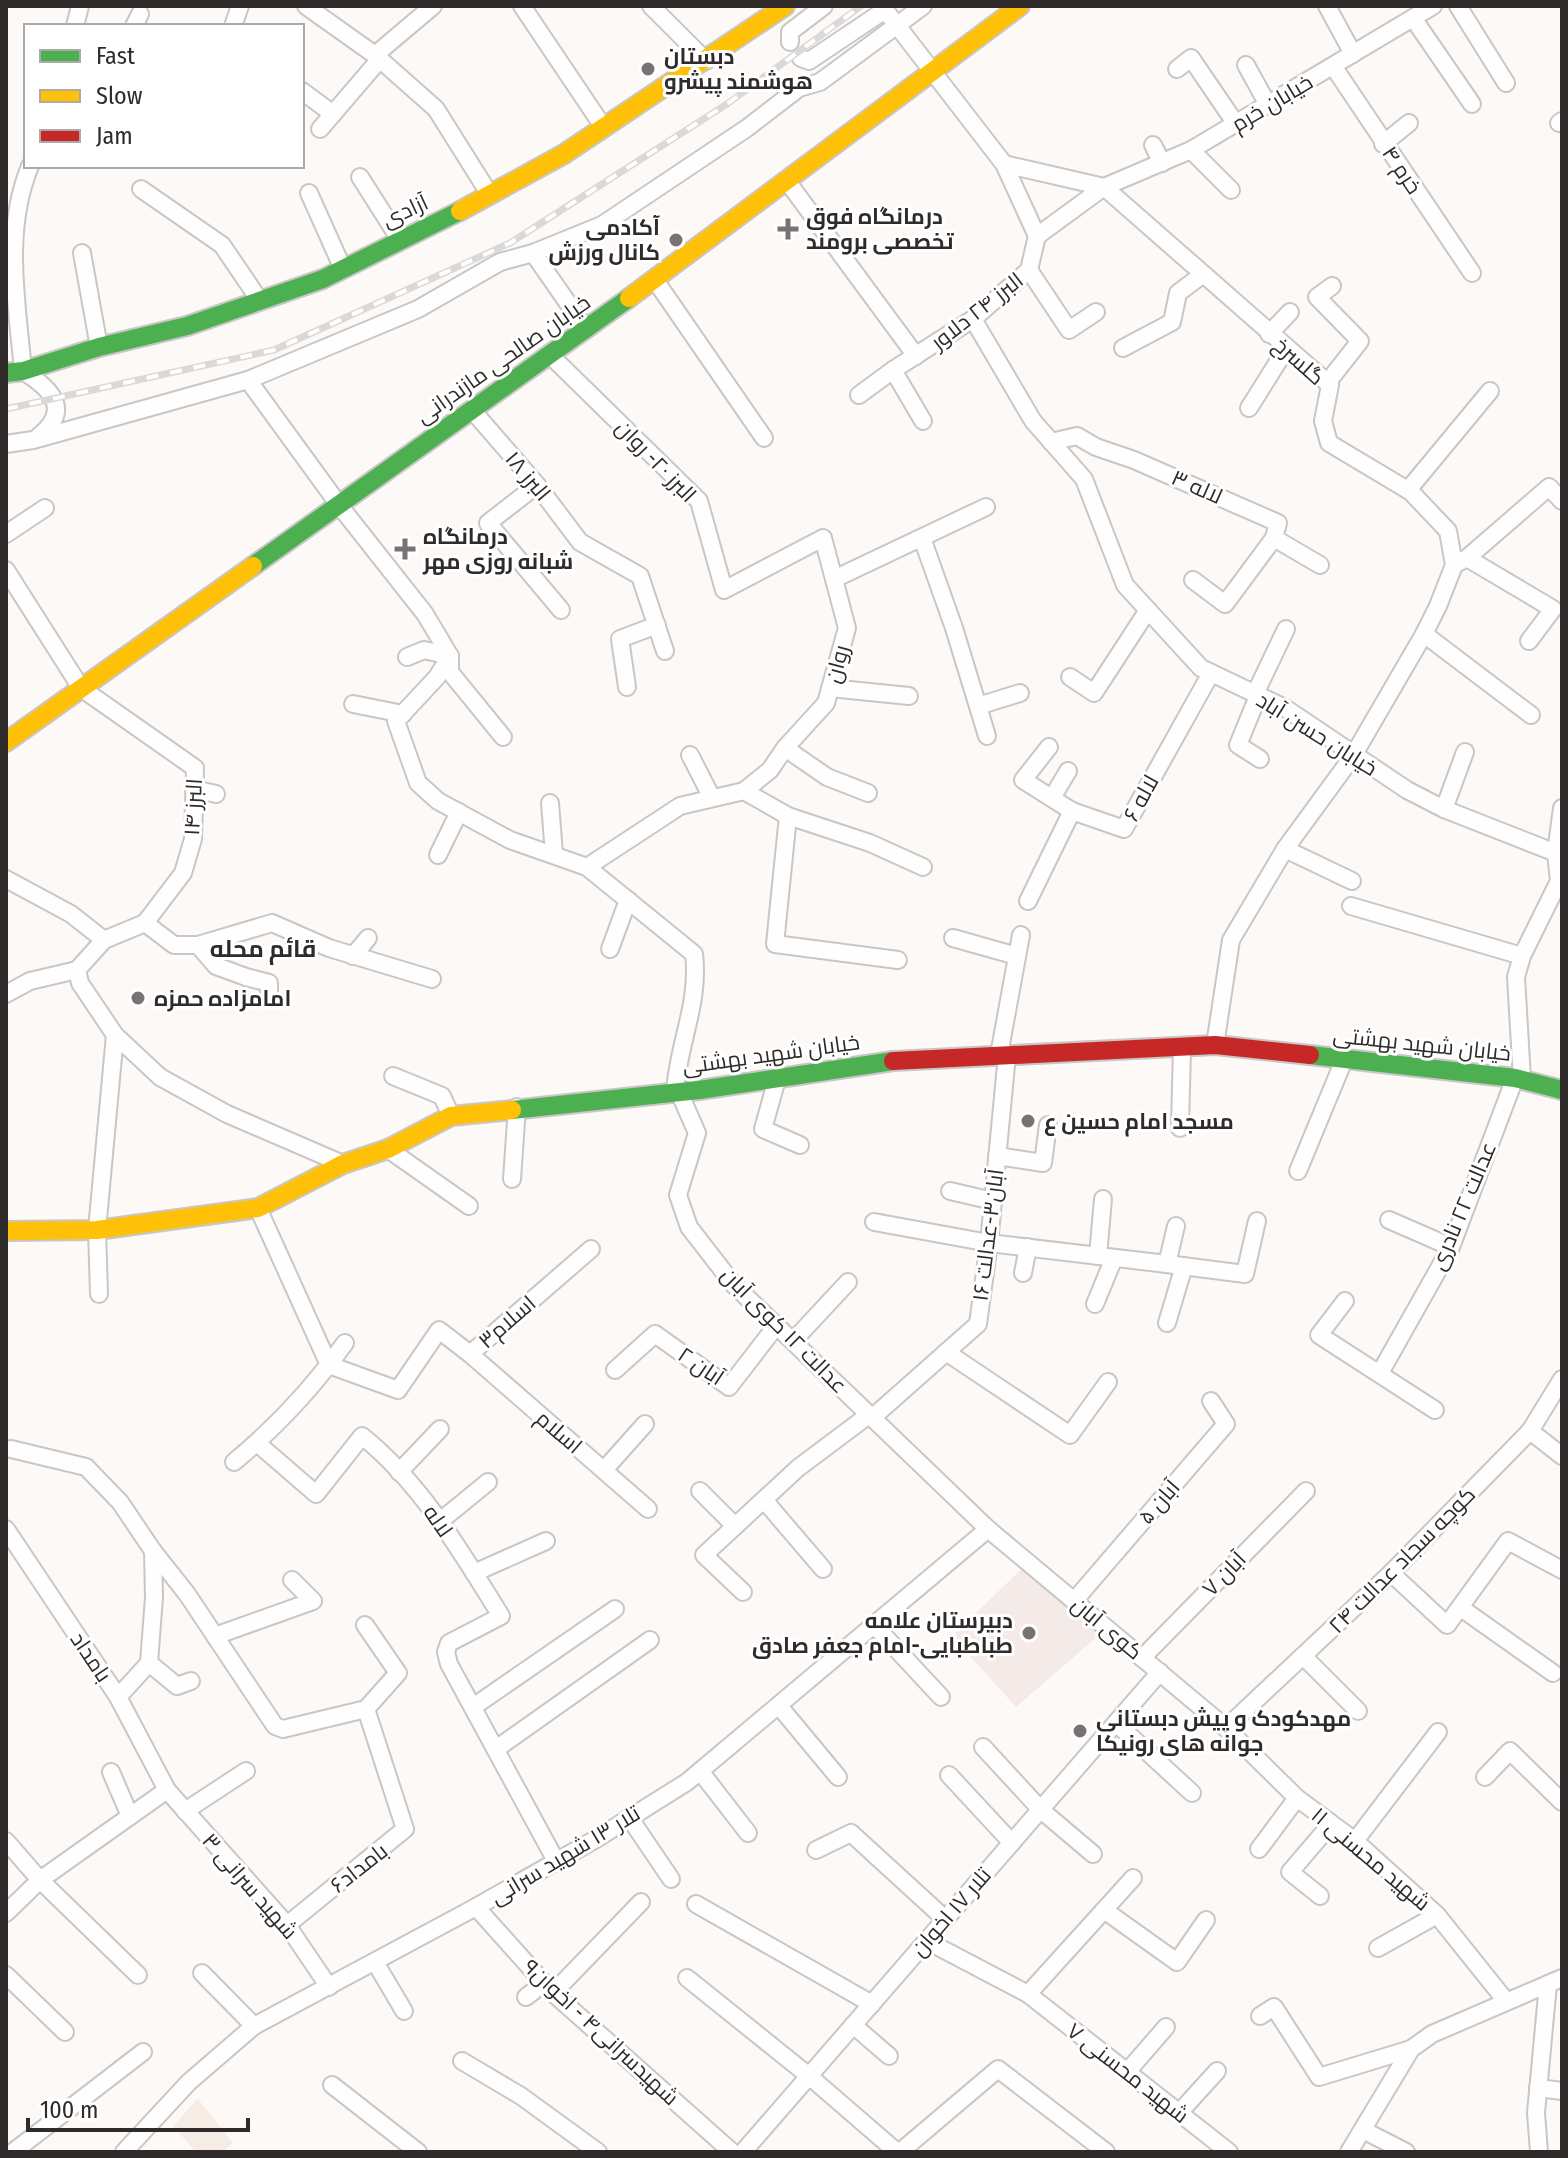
<svg xmlns="http://www.w3.org/2000/svg" width="1568" height="2158" font-family="'Fira Sans Condensed',Cairo,sans-serif">
  <style>
    .built { fill: #f5ece6 }
    .education { fill: #f4eae7 }
    .lines { fill: none; stroke-linecap: round; stroke-linejoin: round }
    .street-casing { stroke: #c9c7c6; stroke-width: 20 }
    .fast-casing { stroke: #c9c7c6; stroke-width: 22 }
    .slow-casing { stroke: #c9c7c6; stroke-width: 22 }
    .jam-casing { stroke: #c9c7c6; stroke-width: 22 }
    .street { stroke: #fffefe; stroke-width: 16 }
    .fast { stroke: #4caf50; stroke-width: 18 }
    .slow { stroke: #ffc107; stroke-width: 18 }
    .jam { stroke: #c62828; stroke-width: 18 }
    .rail-casing { stroke: #dad9d8; stroke-width: 7 }
    .rail { stroke: #fff; stroke-width: 4; stroke-dasharray: 12; stroke-linecap: butt }
    .poi-dot { fill: #767372; stroke: #fff; stroke-width: 3 }
    .labels { text-anchor: middle; dominant-baseline: central; stroke-width: 6; stroke-linejoin: round; paint-order: stroke }
    .poi-label { font-size: 22px; font-weight: bold; fill: #2e2b2a; stroke: #fff; text-anchor: start }
    .street-label { font-size: 22px; fill: #2e2b2a; stroke: #fff }
    .neighbourhood-label { font-size: 24px; font-weight: bold; fill: #2e2b2a; stroke: #fff }
  </style>
  <rect width="100%" height="100%" fill="#fcf9f7"/>
  <!-- built -->
  <path class="built" d="M198 2099 233 2143 222 2152H196L173 2126Z"/>
  <!-- education -->
  <path class="education" d="M1030 1561 1106 1629 1016 1707 952 1636Z"/>
  <g class="lines">
    <defs>
      <g id="street">
        <path d="M306 6 375 55 436 109 490 195"/>
        <path d="M522 6 604 128"/>
        <path d="M651 6 706 61"/>
        <path d="M1327 6 1353 54"/>
        <path d="M1458 6 1506 83"/>
        <path d="M1413 18 1472 104"/>
        <path d="M75 26 80 6"/>
        <path d="M134 26 140 14"/>
        <path d="M233 26 240 6"/>
        <path d="M790 42V32L824 6"/>
        <path d="M375 55 433 6"/>
        <path d="M801 58 809 61 885 10 1004 164 1037 236 1104 187 1004 164"/>
        <path d="M1246 65 1268 105"/>
        <path d="M1333 66 1472 273"/>
        <path d="M1177 69 1191 58 1236 124"/>
        <path d="M302 91 333 114"/>
        <path d="M1559 123 1562 121"/>
        <path d="M320 129 380 59"/>
        <path d="M1383 144 1409 123"/>
        <path d="M1153 145 1162 163"/>
        <path d="M1191 150 1231 190"/>
        <path d="M30 166C3 232 17 302 23 371 50 388 73 409 39 436"/>
        <path d="M360 177 400 240"/>
        <path d="M787 181 916 356"/>
        <path d="M141 189 222 245 260 301"/>
        <path d="M309 193 343 269"/>
        <path d="M82 253 99 347"/>
        <path d="M533 253 586 329"/>
        <path d="M1029 270 1069 330 1096 312"/>
        <path d="M655 280 764 438"/>
        <path d="M973 319 1033 421 1084 479 1125 585 1201 668 1285 708 1407 790 1444 809 1556 853"/>
        <path d="M1269 334 1290 312"/>
        <path d="M1123 348 1172 322 1178 293 1202 275"/>
        <path d="M550 355 699 501 724 590 823 538 847 628 826 703 785 748 770 770 744 791 680 806 587 867"/>
        <path d="M893 370 923 421"/>
        <path d="M248 380 339 505 425 614 450 656 437 677 396 721 418 783 438 801 510 840 587 867 694 954C700 1004 678 1043 675 1092"/>
        <path d="M1327 383 1360 341 1317 297 1332 286"/>
        <path d="M859 395 893 370 973 319 1029 270 1037 236"/>
        <path d="M1249 408 1286 349"/>
        <path d="M472 410 537 485 580 542 640 576 665 651"/>
        <path d="M1051 442 1077 436 1096 447 1134 460 1278 523 1274 538 1320 565"/>
        <path d="M6 444 33 440 248 380 418 309 500 262 533 253 602 225 747 128 799 88 820 82 923 6"/>
        <path d="M537 485 488 523 561 610"/>
        <path d="M1408 490 1490 391"/>
        <path d="M6 534 45 508"/>
        <path d="M922 538 954 628 987 736"/>
        <path d="M1467 558 1553 609 1529 641"/>
        <path d="M1454 565 1467 558 1549 487 1562 501"/>
        <path d="M6 570 81 688 195 768 193 839 183 873 145 923 104 940 77 970 30 981 6 994"/>
        <path d="M834 579 986 507"/>
        <path d="M1193 580 1225 604 1274 538"/>
        <path d="M1424 634 1531 715"/>
        <path d="M407 657 424 650 450 656V672L503 737"/>
        <path d="M1070 677 1094 693 1148 610"/>
        <path d="M627 687 620 639 657 625"/>
        <path d="M830 688 909 696"/>
        <path d="M1255 694 1286 629"/>
        <path d="M1258 696 1238 745 1260 759"/>
        <path d="M353 704 403 714"/>
        <path d="M978 706 1020 693"/>
        <path d="M1049 747 1023 780 1072 811"/>
        <path d="M785 748 827 777 868 793"/>
        <path d="M690 755 712 798"/>
        <path d="M194 789 216 794"/>
        <path d="M744 791 788 816 870 843 923 867"/>
        <path d="M1052 798 1068 771"/>
        <path d="M550 803 554 854"/>
        <path d="M1444 809 1465 752"/>
        <path d="M788 816 775 944 898 960"/>
        <path d="M1285 849 1352 881"/>
        <path d="M438 855 459 812"/>
        <path d="M6 879 71 914 104 940"/>
        <path d="M1028 901 1072 811 1124 829 1211 673"/>
        <path d="M1351 906 1522 956"/>
        <path d="M145 923 174 945H198L272 923 329 948 432 979"/>
        <path d="M953 938 1017 956"/>
        <path d="M198 945 216 966 246 977 269 983V999"/>
        <path d="M610 949 628 900"/>
        <path d="M353 956 368 938"/>
        <path d="M77 970 80 983 115 1035 160 1077 227 1114 343 1164"/>
        <path d="M1215 1045 1231 940 1285 849 1353 756 1424 634 1438 606 1454 565 1448 531 1411 492 1329 443 1323 421 1330 385 1104 187 1191 150 1433 6"/>
        <path d="M999 1055 1021 935"/>
        <path d="M393 1076 442 1096 451 1116"/>
        <path d="M777 1079 763 1129 800 1145"/>
        <path d="M1522 1079 1516 977 1522 956 1559 881 1556 853 1562 808"/>
        <path d="M679 1092 697 1133 678 1195 689 1227 734 1285 988 1529 1226 1728 1297 1798 1355 1841 1437 1915 1506 2001"/>
        <path d="M1180 1128 1182 1047"/>
        <path d="M388 1149 469 1206"/>
        <path d="M997 1156 1043 1163 1048 1125"/>
        <path d="M1298 1171 1344 1060"/>
        <path d="M512 1179 517 1107"/>
        <path d="M950 1191 993 1201"/>
        <path d="M258 1208 329 1365"/>
        <path d="M1389 1220 1451 1247"/>
        <path d="M874 1222 989 1243 1167 1264 1176 1226"/>
        <path d="M1098 1256 1103 1199"/>
        <path d="M1167 1264 1245 1274 1257 1221"/>
        <path d="M1023 1273 1028 1247"/>
        <path d="M99 1294 97 1230 115 1035"/>
        <path d="M1345 1301 1319 1335 1435 1410"/>
        <path d="M1095 1304 1114 1258"/>
        <path d="M1167 1323 1184 1266"/>
        <path d="M794 1340 848 1282"/>
        <path d="M946 1352 1070 1435 1108 1382"/>
        <path d="M470 1354 648 1509"/>
        <path d="M329 1365 398 1390 439 1330 470 1354 591 1249"/>
        <path d="M615 1370 655 1334 729 1387 776 1326"/>
        <path d="M1380 1373 1451 1247 1515 1078"/>
        <path d="M873 1417 978 1324 989 1243 1007 1055"/>
        <path d="M1530 1431 1562 1456"/>
        <path d="M257 1443 316 1494 362 1436C421 1483 462 1553 501 1616L449 1643 446 1652 449 1664 556 1861"/>
        <path d="M11 1449 86 1467 120 1502 153 1551 187 1594 275 1726 283 1729 366 1709 398 1673 365 1625"/>
        <path d="M234 1462C275 1428 314 1386 345 1343"/>
        <path d="M604 1470 645 1424"/>
        <path d="M399 1472 440 1429"/>
        <path d="M700 1491 735 1526"/>
        <path d="M764 1500 823 1569"/>
        <path d="M439 1522 488 1482"/>
        <path d="M6 1529 118 1697 167 1790 287 1925 329 1987"/>
        <path d="M474 1573 546 1541"/>
        <path d="M1391 1573 1447 1625 1508 1541 1562 1570"/>
        <path d="M743 1592 704 1555 798 1468 870 1414"/>
        <path d="M1074 1601 1226 1424 1211 1401"/>
        <path d="M1461 1608 1553 1673"/>
        <path d="M874 1625 941 1697"/>
        <path d="M215 1636 313 1601 292 1580"/>
        <path d="M1303 1656 1358 1711"/>
        <path d="M1142 1658 1306 1491"/>
        <path d="M149 1663 177 1686 191 1681"/>
        <path d="M118 1697 149 1663 154 1597 153 1551"/>
        <path d="M779 1706 838 1777"/>
        <path d="M473 1707 615 1609"/>
        <path d="M1116 1723 1192 1793"/>
        <path d="M1226 1728 1391 1573 1530 1431 1562 1379"/>
        <path d="M983 1747 1041 1810 1093 1854"/>
        <path d="M496 1749 650 1640"/>
        <path d="M700 1771 748 1833"/>
        <path d="M111 1772 130 1816"/>
        <path d="M949 1775 1012 1843"/>
        <path d="M1485 1777 1510 1751 1562 1802"/>
        <path d="M185 1811 246 1771"/>
        <path d="M629 1817 671 1879"/>
        <path d="M6 1841 40 1880 138 1975"/>
        <path d="M1355 1841 1438 1732"/>
        <path d="M1259 1849 1297 1798"/>
        <path d="M816 1850 851 1833 945 1919"/>
        <path d="M1320 1896 1290 1872 1331 1824"/>
        <path d="M696 1904 872 2004"/>
        <path d="M476 1907 553 1993 732 2152"/>
        <path d="M1104 1910 1177 1962 1206 1920"/>
        <path d="M6 1913 40 1880 167 1790"/>
        <path d="M287 1925 405 1829 366 1709"/>
        <path d="M927 1941 1028 1994 1229 2152"/>
        <path d="M1378 1948 1437 1915"/>
        <path d="M375 1962 404 2011"/>
        <path d="M202 1973 254 2026"/>
        <path d="M6 1975 65 2032"/>
        <path d="M687 1978 809 2076 897 2152"/>
        <path d="M553 1993 641 1902"/>
        <path d="M1028 1994 1133 1878"/>
        <path d="M526 1997 544 1983"/>
        <path d="M1260 2016 1274 2007 1319 2077 1411 2049"/>
        <path d="M853 2025 889 2056"/>
        <path d="M462 2061 521 2096 598 2152"/>
        <path d="M1127 2072 1166 2027"/>
        <path d="M332 2085 418 2152"/>
        <path d="M1538 2088 1562 2091"/>
        <path d="M1179 2113 1217 2071"/>
        <path d="M1363 2130 1406 2152"/>
        <path d="M13 2152 143 2052"/>
        <path d="M124 2152 189 2082 254 2026 476 1907 596 1839 687 1782 988 1529"/>
        <path d="M743 2152 1160 1672"/>
        <path d="M900 2152 998 2069 1106 2152"/>
        <path d="M1349 2152 1411 2049 1432 2034 1562 1978"/>
        <path d="M1539 2152 1536 2113 1548 1984"/>
      </g>
      <g id="fast">
        <path d="M6 373 23 371 99 347 187 326 323 279 460 211"/>
        <path d="M253 566 629 298"/>
        <path d="M1310 1055 1515 1078 1562 1090"/>
        <path d="M512 1110 699 1090 893 1061"/>
      </g>
      <g id="slow">
        <path d="M460 211 564 154 785 6"/>
        <path d="M629 298 1020 6"/>
        <path d="M6 742 253 566"/>
        <path d="M6 1231 97 1230 258 1208 343 1164 388 1149 451 1116 512 1110"/>
      </g>
      <path id="jam" d="M893 1061 1215 1045 1310 1055"/>
    </defs>
    <!-- street casing -->
    <use href="#street" class="street-casing"/>
    <!-- fast casing -->
    <use href="#fast" class="fast-casing"/>
    <!-- slow casing -->
    <use href="#slow" class="slow-casing"/>
    <!-- jam casing -->
    <use href="#jam" class="jam-casing"/>
    <!-- street -->
    <use href="#street" class="street"/>
    <!-- fast -->
    <use href="#fast" class="fast"/>
    <!-- slow -->
    <use href="#slow" class="slow"/>
    <!-- jam -->
    <use href="#jam" class="jam"/>
    <defs>
      <path id="rail" d="M6 409 274 350 510 243 727 104 861 6"/>
    </defs>
    <!-- rail casing -->
    <use href="#rail" class="rail-casing"/>
    <!-- rail -->
    <use href="#rail" class="rail"/>
  </g>
  <!-- markers -->
  <g class="poi-dot">
    <circle cx="648" cy="69" r="8"/>
    <path d="M784 217h8v8h8v8h-8v8h-8v-8h-8v-8h8z"/>
    <circle cx="676" cy="240" r="8"/>
    <path d="M401 537h8v8h8v8h-8v8h-8v-8h-8v-8h8z"/>
    <circle cx="138" cy="998" r="8"/>
    <circle cx="1028" cy="1121" r="8"/>
    <circle cx="1029" cy="1633" r="8"/>
    <circle cx="1080" cy="1731" r="8"/>
  </g>
  <g class="labels">
    <!-- poi labels -->
    <g class="poi-label">
      <text x="664" y="56">دبستان<tspan x="664" dy="25">هوشمند پیشرو</tspan></text>
      <text x="806" y="216">درمانگاه فوق<tspan x="806" dy="25">تخصصی برومند</tspan></text>
      <text x="660" y="227" text-anchor="end">آکادمی<tspan x="660" dy="25">کانال ورزش</tspan></text>
      <text x="423" y="536">درمانگاه<tspan x="423" dy="25">شبانه روزی مهر</tspan></text>
      <text x="154" y="998">امامزاده حمزه</text>
      <text x="1044" y="1121">مسجد امام حسین ع</text>
      <text x="1013" y="1620" text-anchor="end">دبیرستان علامه<tspan x="1013" dy="25">طباطبایی-امام جعفر صادق</tspan></text>
      <text x="1096" y="1718">مهدکودک و پیش دبستانی<tspan x="1096" dy="25">جوانه های رونیکا</tspan></text>
    </g>
    <!-- street labels -->
    <g class="street-label">
      <text transform="translate(1272 103) rotate(-31)">خیابان خرم</text>
      <text transform="translate(1402 170) rotate(56)">خرم ۴</text>
      <text transform="translate(405 211) rotate(-25)">آزادی</text>
      <text transform="translate(977 311) rotate(-38)">البرز ۲۴ دلاور</text>
      <text transform="translate(503 359) rotate(-35)">خیابان صالحی مازندرانی</text>
      <text transform="translate(1299 361) rotate(42)">گلسرخ</text>
      <text transform="translate(656 461) rotate(46)">البرز ۲۰- روان</text>
      <text transform="translate(528 476) rotate(50)">البرز ۱۸</text>
      <text transform="translate(1197 487) rotate(24)">لاله ۳</text>
      <text transform="translate(837 664) rotate(-75)">روان</text>
      <text transform="translate(1317 734) rotate(32)">خیابان حسن آباد</text>
      <text transform="translate(1141 798) rotate(-61)">لاله ۶</text>
      <text transform="translate(193 807) rotate(-87)">البرز ۱۴</text>
      <text transform="translate(1422 1044) rotate(6)">خیابان شهید بهشتی</text>
      <text transform="translate(771 1054) rotate(-8)">خیابان شهید بهشتی</text>
      <text transform="translate(1463 1206) rotate(-67)">عدالت ۲۲ نادری</text>
      <text transform="translate(988 1235) rotate(-83)">آبان۳-عدالت ۱۶</text>
      <text transform="translate(507 1322) rotate(-41)">اسلام۳</text>
      <text transform="translate(784 1330) rotate(45)">عدالت ۱۲ کوی آبان</text>
      <text transform="translate(701 1366) rotate(34)">آبان ۲</text>
      <text transform="translate(559 1432) rotate(41)">اسلام</text>
      <text transform="translate(1159 1502) rotate(-49)">آبان ۵</text>
      <text transform="translate(438 1521) rotate(55)">لاله</text>
      <text transform="translate(1402 1560) rotate(-45)">کوچه سجاد عدالت ۲۴</text>
      <text transform="translate(1224 1574) rotate(-46)">آبان ۷</text>
      <text transform="translate(1107 1628) rotate(40)">کوی آبان</text>
      <text transform="translate(91 1657) rotate(56)">بامداد</text>
      <text transform="translate(565 1855) rotate(-31)">تلار ۱۳ شهید سرانی</text>
      <text transform="translate(1371 1859) rotate(40)">شهید محسنی ۱۱</text>
      <text transform="translate(359 1868) rotate(-38)">بامداد۶</text>
      <text transform="translate(250 1886) rotate(49)">شهید سرانی ۳</text>
      <text transform="translate(951 1912) rotate(-49)">تلار ۱۷ اخوان</text>
      <text transform="translate(601 2032) rotate(43)">شهیدسرانی۴ - اخوان۹</text>
      <text transform="translate(1128 2073) rotate(38)">شهید محسنی ۷</text>
    </g>
    <!-- neighbourhood labels -->
    <g class="neighbourhood-label">
      <text x="263" y="949">قائم محله</text>
    </g>
  </g>
  <!-- border -->
  <rect width="1568" height="2158" fill="none" stroke="#2e2b2a" stroke-width="16"/>
  <!-- legend -->
  <rect x="24" y="24" width="280" height="144" fill="#ffffff" stroke="#abaaaa" stroke-width="2"/>
  <rect x="40" y="50" width="40" height="12" fill="#4caf50" stroke="#abaaaa" stroke-width="2"/>
  <text x="96" y="64" font-size="24" fill="#2e2b2a">Fast</text>
  <rect x="40" y="90" width="40" height="12" fill="#ffc107" stroke="#abaaaa" stroke-width="2"/>
  <text x="96" y="104" font-size="24" fill="#2e2b2a">Slow</text>
  <rect x="40" y="130" width="40" height="12" fill="#c62828" stroke="#abaaaa" stroke-width="2"/>
  <text x="96" y="144" font-size="24" fill="#2e2b2a">Jam</text>
  <!-- scale -->
  <path d="M28 2118v12h220v-12" fill="none" stroke="#2e2b2a" stroke-width="4"/>
  <text x="40" y="2118" font-size="24" fill="#2e2b2a" stroke="#ffffff" stroke-width="6" paint-order="stroke">100 m</text>
</svg>
